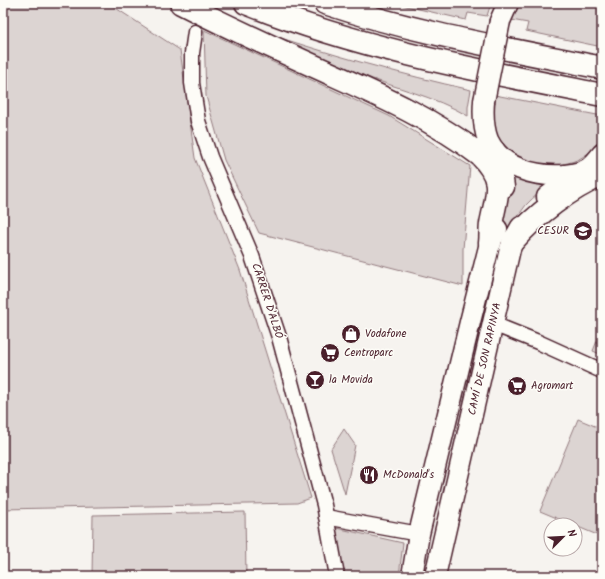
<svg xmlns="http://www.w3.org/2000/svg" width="605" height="579" font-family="Kalam,sans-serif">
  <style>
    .green { fill: #dcd4d2; stroke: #937a7e }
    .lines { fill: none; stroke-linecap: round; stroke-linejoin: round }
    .street-casing { stroke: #4a1f2b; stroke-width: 17 }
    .secondary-casing { stroke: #4a1f2b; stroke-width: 23 }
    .highway-casing { stroke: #4a1f2b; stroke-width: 25 }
    .street { stroke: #fdfcf7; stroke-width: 14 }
    .secondary { stroke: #fdfcf7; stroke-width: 20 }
    .highway { stroke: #fdfcf7; stroke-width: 22 }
    .secondary-bridge-casing { stroke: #4a1f2b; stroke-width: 23; stroke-linecap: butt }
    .secondary-bridge { stroke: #fdfcf7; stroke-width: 20 }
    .labels { text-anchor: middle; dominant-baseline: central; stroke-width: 3; stroke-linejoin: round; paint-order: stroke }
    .poi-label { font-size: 11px; fill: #4a1f2b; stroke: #fdfcf7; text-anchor: start }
    .street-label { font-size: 11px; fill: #4a1f2b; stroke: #fdfcf7 }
  </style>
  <rect width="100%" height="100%" fill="#f6f3ef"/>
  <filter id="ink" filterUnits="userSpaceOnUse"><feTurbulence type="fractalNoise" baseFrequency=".025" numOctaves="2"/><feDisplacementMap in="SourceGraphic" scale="8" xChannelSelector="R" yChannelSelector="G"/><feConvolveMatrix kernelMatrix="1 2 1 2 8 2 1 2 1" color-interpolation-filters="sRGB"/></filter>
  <g filter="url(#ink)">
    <!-- green -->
    <g class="green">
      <path d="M3 3H108L180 50 195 158 240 270 311 498 297 503 3 509Z"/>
      <path d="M393 3H491L487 16 468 13 466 20Z"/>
      <path d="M520 3H602V47L526 31 528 23 511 20Z"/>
      <path d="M204 30 389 116 470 166 463 249V286L259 233 224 160 206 96Z"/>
      <path d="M263 32C331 55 400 74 471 90L468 107V116C434 96 395 88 359 74 326 62 295 46 263 32Z"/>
      <path d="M495 95 602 116C602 123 603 132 600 138 580 180 506 170 494 126 492 115 493 106 495 95Z"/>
      <path d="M507 175 553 182C544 190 534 196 526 205 518 215 512 227 504 237L503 223 509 193Z"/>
      <path d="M602 328V355L593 351Z"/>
      <path d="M578 419 602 429V537L540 511Z"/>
      <path d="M344 429 355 445 345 494 331 449Z"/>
      <path d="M245 512 246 576H92L93 515Z"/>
      <path d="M336 528 403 543 399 576H344Z"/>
    </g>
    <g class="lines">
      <defs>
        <g id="street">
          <path d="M195 32 192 53V83L198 121 210 157 252 256 279 337 324 505 337 576"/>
          <path d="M493 324 538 342 602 371"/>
          <path d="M326 517 419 534"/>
        </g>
        <g id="secondary">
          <path d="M500 21 508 3"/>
          <path d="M484 101C483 114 483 127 488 140 501 168 535 177 564 175 572 174 583 173 590 167 594 164 598 159 602 154"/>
          <path d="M495 151 502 173 504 187"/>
          <path d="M547 197 569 180 584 171"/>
          <path d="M412 576 419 534 470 322 490 243 497 229"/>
          <path d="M435 576 510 249 513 241 521 227"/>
        </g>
        <g id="highway">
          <path d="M181 3C228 27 276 49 325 71 378 95 433 119 480 155 505 180 497 193 491 224 490 230 491 237 490 243"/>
          <path d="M246 3C360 49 481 71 602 95"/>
          <path d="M325 3C415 33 509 49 602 68"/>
          <path d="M513 241C535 215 571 188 602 175"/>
        </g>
      </defs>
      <!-- street casing -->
      <use href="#street" class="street-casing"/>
      <!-- secondary casing -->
      <use href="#secondary" class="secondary-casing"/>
      <!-- highway casing -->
      <use href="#highway" class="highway-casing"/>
      <!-- street -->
      <use href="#street" class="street"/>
      <!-- secondary -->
      <use href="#secondary" class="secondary"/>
      <!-- highway -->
      <use href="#highway" class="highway"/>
      <defs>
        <path id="secondary-bridge" d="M484 101 500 21"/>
      </defs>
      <!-- secondary-bridge casing -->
      <use href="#secondary-bridge" class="secondary-bridge-casing"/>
      <!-- secondary-bridge -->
      <use href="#secondary-bridge" class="secondary-bridge"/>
    </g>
  </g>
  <!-- icons -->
  <defs>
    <symbol id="university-disc" viewBox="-11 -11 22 22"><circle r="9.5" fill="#4a1f2b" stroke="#fdfcf7"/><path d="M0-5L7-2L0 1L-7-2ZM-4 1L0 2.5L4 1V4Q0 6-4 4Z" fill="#fff"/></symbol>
    <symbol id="shop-disc" viewBox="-11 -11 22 22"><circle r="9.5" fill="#4a1f2b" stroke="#fdfcf7"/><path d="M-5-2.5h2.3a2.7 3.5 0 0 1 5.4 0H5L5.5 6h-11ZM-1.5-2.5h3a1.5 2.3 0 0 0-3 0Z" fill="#fff"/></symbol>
    <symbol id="supermarket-disc" viewBox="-11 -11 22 22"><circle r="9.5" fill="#4a1f2b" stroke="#fdfcf7"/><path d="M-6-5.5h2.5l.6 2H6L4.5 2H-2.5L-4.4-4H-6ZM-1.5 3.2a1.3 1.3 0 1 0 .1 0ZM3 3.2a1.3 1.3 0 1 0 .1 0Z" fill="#fff"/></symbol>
    <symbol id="bar-disc" viewBox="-11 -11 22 22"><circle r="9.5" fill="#4a1f2b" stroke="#fdfcf7"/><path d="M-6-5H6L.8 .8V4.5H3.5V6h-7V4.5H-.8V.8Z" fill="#fff"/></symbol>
    <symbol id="restaurant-disc" viewBox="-11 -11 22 22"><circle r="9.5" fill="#4a1f2b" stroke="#fdfcf7"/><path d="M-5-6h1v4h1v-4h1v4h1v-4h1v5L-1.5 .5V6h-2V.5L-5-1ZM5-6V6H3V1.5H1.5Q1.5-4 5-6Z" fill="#fff"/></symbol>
  </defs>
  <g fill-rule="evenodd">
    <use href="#university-disc" x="572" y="220" width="22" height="22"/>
    <use href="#shop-disc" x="340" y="323" width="22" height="22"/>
    <use href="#supermarket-disc" x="319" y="342" width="22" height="22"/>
    <use href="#bar-disc" x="304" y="369" width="22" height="22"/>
    <use href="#supermarket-disc" x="506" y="375" width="22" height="22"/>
    <use href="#restaurant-disc" x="358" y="464" width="22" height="22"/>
  </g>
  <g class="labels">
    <!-- poi labels -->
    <g class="poi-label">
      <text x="569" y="231" text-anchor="end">CESUR</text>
      <text x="365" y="334">Vodafone</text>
      <text x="344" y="353">Centroparc</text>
      <text x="329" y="380">la Movida</text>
      <text x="531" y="386">Agromart</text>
      <text x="383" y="475">McDonald's</text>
    </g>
    <!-- street labels -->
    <g class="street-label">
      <text transform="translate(267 301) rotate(72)">CARRER D'ALBÓ</text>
      <text transform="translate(485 359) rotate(-77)">CAMÍ DE SON RAPINYA</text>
    </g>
  </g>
  <!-- margin -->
  <rect width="605" height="579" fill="none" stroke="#fdfcf7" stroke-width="16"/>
  <rect x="8" y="8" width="589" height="563" fill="none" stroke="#4a1f2b" stroke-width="1.5" filter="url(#ink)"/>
  <!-- north arrow -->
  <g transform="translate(563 537) rotate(66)"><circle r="19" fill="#fdfcf7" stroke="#b5a4a5"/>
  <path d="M0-3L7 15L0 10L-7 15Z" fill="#4a1f2b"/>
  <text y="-6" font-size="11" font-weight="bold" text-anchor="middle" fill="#4a1f2b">N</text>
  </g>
</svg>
